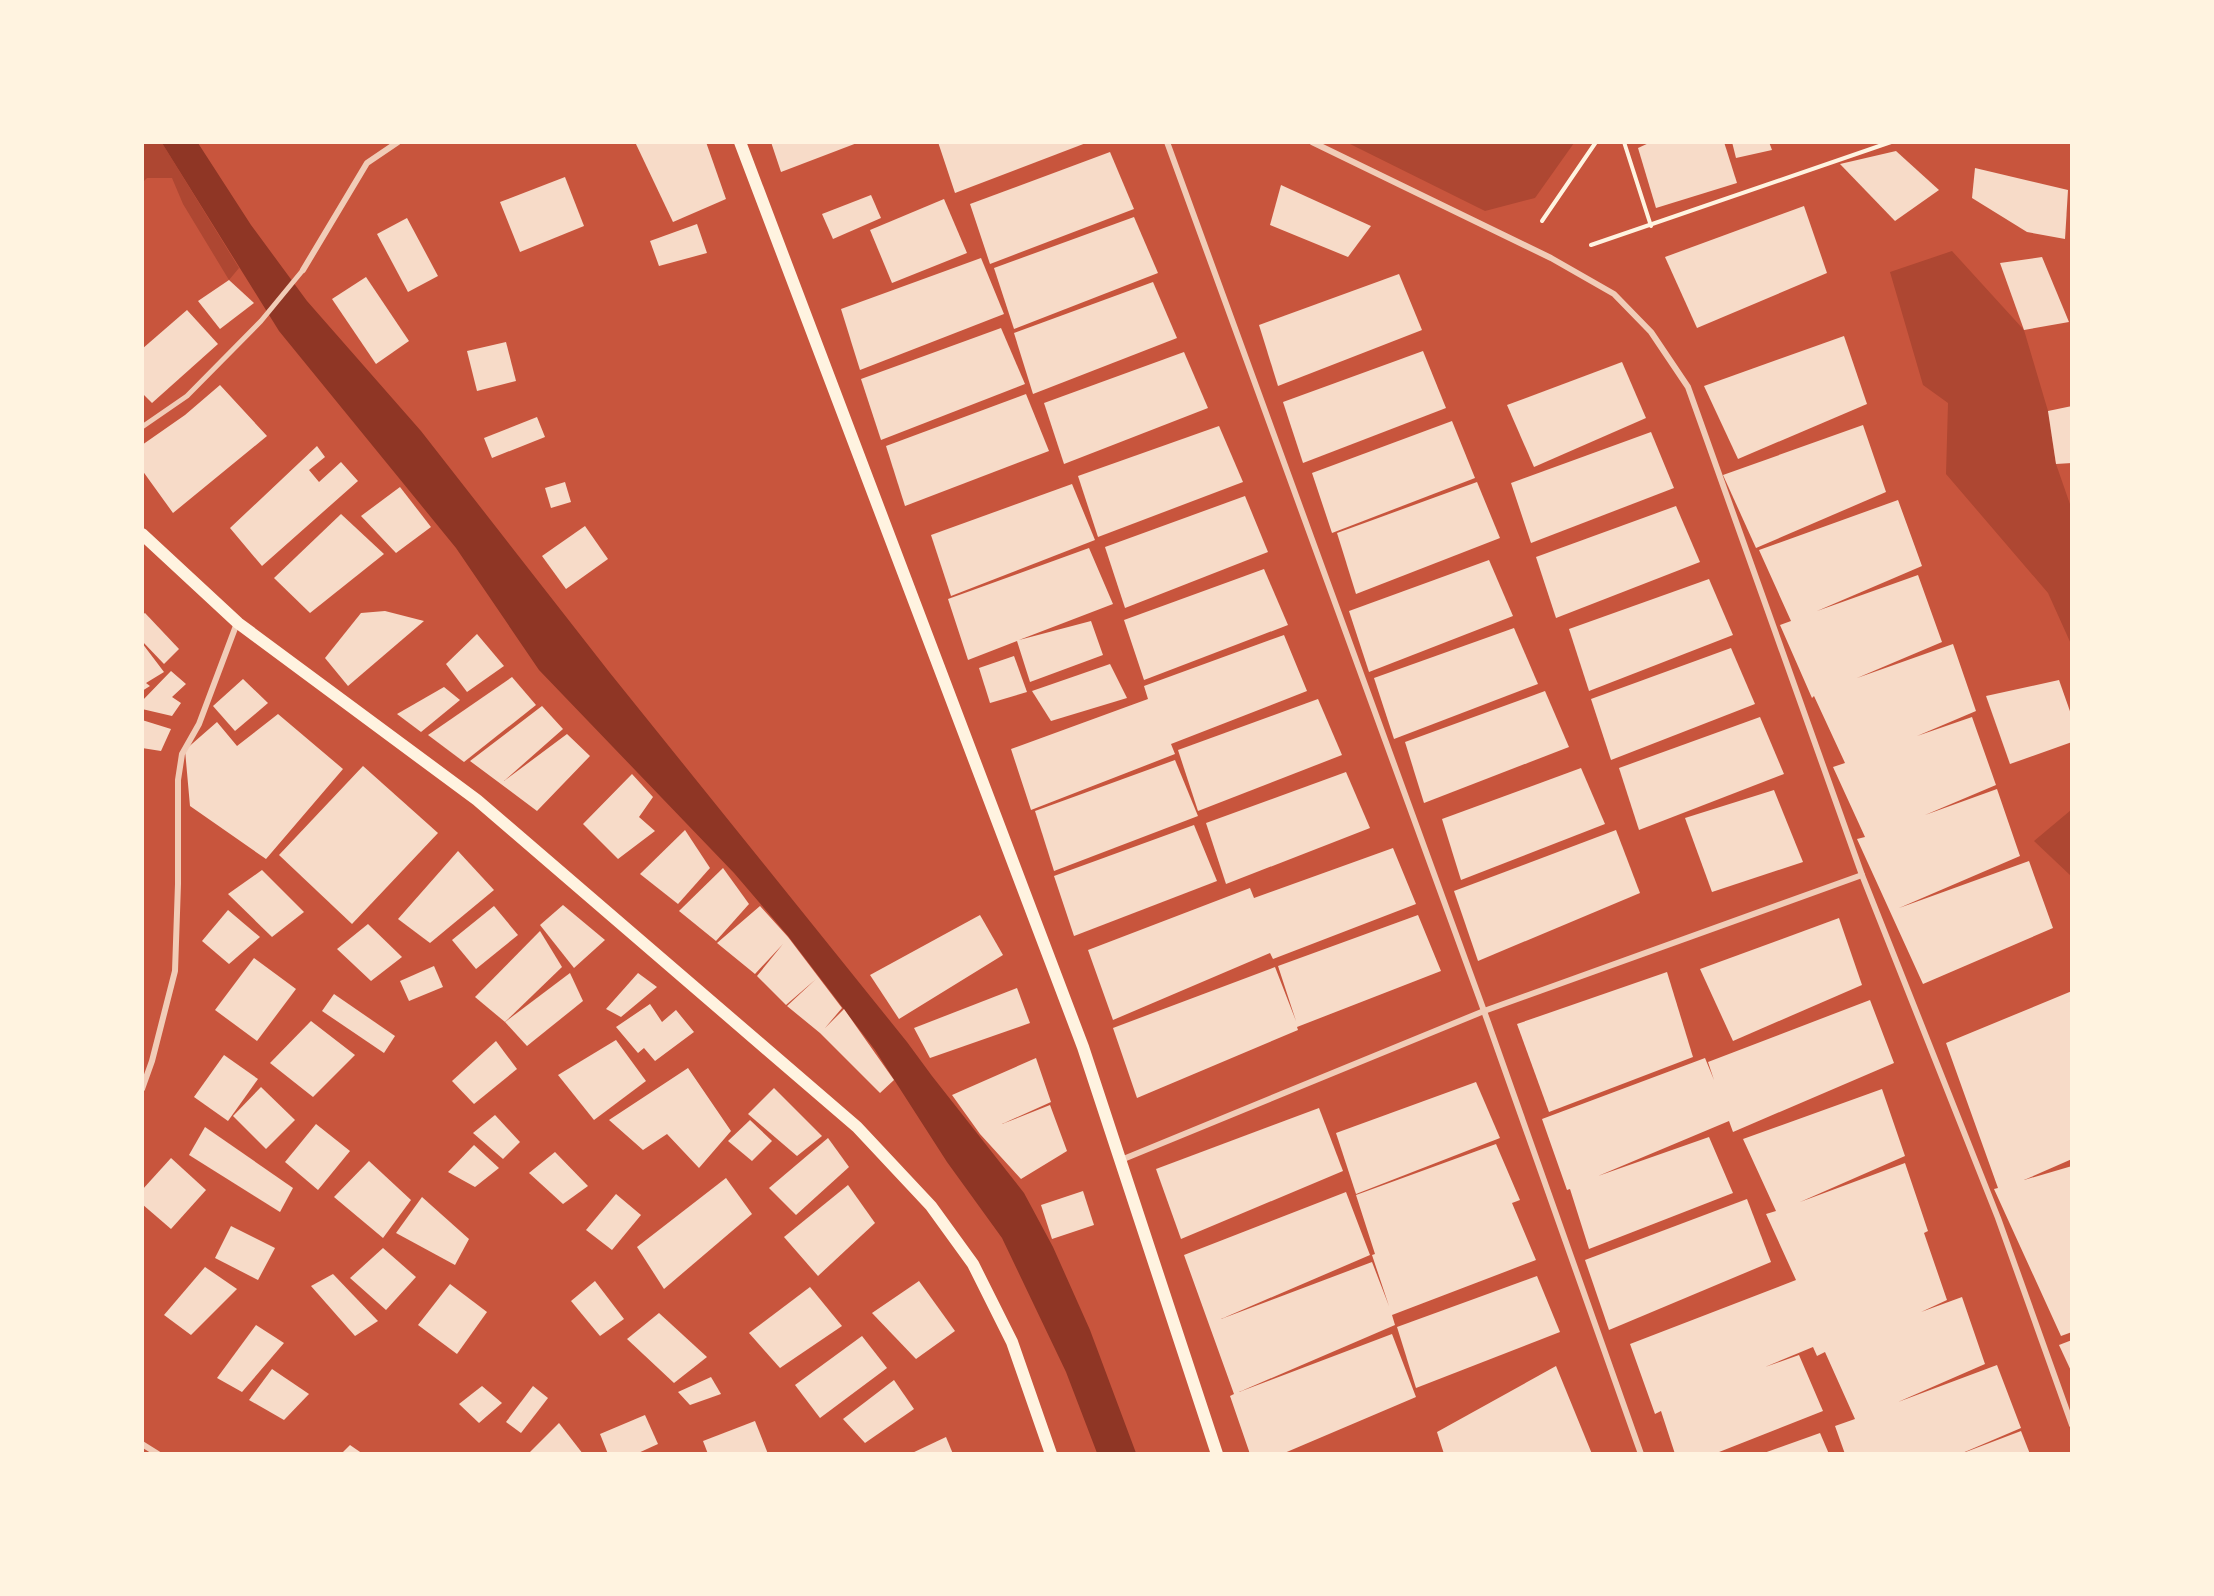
<svg xmlns="http://www.w3.org/2000/svg" width="2214" height="1596" font-family="Ubuntu,sans-serif">
  <style>
    .green { fill: #ae4732 }
    .water { fill: #8f3625 }
    .building { fill: #f7dbc8 }
    .lines { fill: none; stroke-linecap: round; stroke-linejoin: round }
    .path { stroke: #fff3e0; stroke-width: 4 }
    .pedestrian { stroke: #f1ccb7; stroke-width: 5 }
    .minor { stroke: #f1ccb7; stroke-width: 6 }
    .secondary { stroke: #fff3e0; stroke-width: 12 }
  </style>
  <rect width="100%" height="100%" fill="#c8553d"/>
  <!-- green -->
  <g class="green">
    <path d="M143 143H162L239 268 229 280 183 204 172 178H147L143 182Z"/>
    <path d="M1348 143 1574 142V143L1535 198 1485 211Z"/>
    <path d="M1952 251 2024 330 2048 411 2056 464 2071 507V644L2048 593 1946 474 1948 403 1923 385 1890 272Z"/>
    <path d="M2071 810V876L2034 841Z"/>
  </g>
  <!-- water -->
  <path class="water" d="M162 143H198L251 225 307 301 421 431 610 673 907 1042 932 1076 1024 1193 1053 1247 1090 1330 1136 1453H1097L1066 1372 1002 1238 947 1162 875 1050 788 936 734 873 539 670 456 548 279 331Z"/>
  <!-- building -->
  <g class="building">
    <path d="M635 142H706L726 199 673 222Z"/>
    <path d="M771 142H857V143L781 172Z"/>
    <path d="M938 142H1086V143L955 193Z"/>
    <path d="M1651 142H1724L1737 183 1656 208 1638 148Z"/>
    <path d="M1732 142H1769L1772 150 1736 158Z"/>
    <path d="M1896 151 1939 190 1895 221 1840 164Z"/>
    <path d="M1110 152 1134 209 990 264 970 204Z"/>
    <path d="M1975 168 2068 190 2065 239 2027 232 1972 198Z"/>
    <path d="M565 177 584 226 520 252 500 202Z"/>
    <path d="M1281 185 1371 226 1348 257 1270 225Z"/>
    <path d="M871 195 881 218 833 239 822 214Z"/>
    <path d="M944 199 967 253 892 283 870 230Z"/>
    <path d="M1804 206 1827 273 1697 328 1665 257Z"/>
    <path d="M1134 217 1158 273 1014 329 994 268Z"/>
    <path d="M407 218 438 276 408 292 377 234Z"/>
    <path d="M697 224 707 253 659 266 650 241Z"/>
    <path d="M2042 257 2069 322 2024 330 2000 263Z"/>
    <path d="M981 258 1004 314 860 370 841 309Z"/>
    <path d="M1399 274 1422 330 1278 386 1259 325Z"/>
    <path d="M366 277 409 341 376 364 332 299Z"/>
    <path d="M229 280 254 303 220 329 198 301Z"/>
    <path d="M1153 282 1177 338 1033 394 1014 333Z"/>
    <path d="M187 310 218 344 152 403 142 393V349Z"/>
    <path d="M1001 328 1025 384 881 440 861 379Z"/>
    <path d="M1844 336 1867 404 1738 459 1704 386Z"/>
    <path d="M506 342 516 381 477 391 467 351Z"/>
    <path d="M1423 351 1446 408 1303 463 1283 402Z"/>
    <path d="M1184 352 1208 408 1064 464 1044 403Z"/>
    <path d="M1622 362 1646 418 1534 467 1507 405Z"/>
    <path d="M220 385 267 436 173 513 142 470V445L185 415Z"/>
    <path d="M1026 394 1049 451 905 506 886 446Z"/>
    <path d="M2072 406V463L2056 464 2048 411Z"/>
    <path d="M537 417 545 437 492 458 484 438Z"/>
    <path d="M1452 421 1475 478 1332 533 1312 473Z"/>
    <path d="M1863 425 1886 492 1756 548 1723 475Z"/>
    <path d="M1219 426 1243 482 1098 537 1078 476Z"/>
    <path d="M1651 432 1674 488 1531 543 1511 483Z"/>
    <path d="M317 446 325 457 309 470 319 482 341 462 358 481 262 566 230 528Z"/>
    <path d="M565 482 571 502 551 508 545 488Z"/>
    <path d="M1477 482 1500 538 1356 594 1337 533Z"/>
    <path d="M1072 484 1095 540 951 596 931 535Z"/>
    <path d="M400 487 431 527 396 553 361 516Z"/>
    <path d="M1245 496 1268 552 1125 608 1105 547Z"/>
    <path d="M1898 500 1922 566 1817 611 1918 575 1942 642 1857 678 1953 644 1976 711 1917 736 1972 717 1996 785 1925 815 1997 789 2020 856 1899 908 2029 861 2053 928 1923 984 1857 839 1865 837 1833 767 1845 763 1814 696 1812 698 1780 625 1791 621 1759 550Z"/>
    <path d="M1676 506 1700 562 1556 618 1536 557Z"/>
    <path d="M341 514 384 554 310 613 274 578Z"/>
    <path d="M585 526 608 559 566 589 542 556Z"/>
    <path d="M1089 548 1113 604 1019 640 1091 621 1103 655 1030 682 1017 641 968 660 948 599Z"/>
    <path d="M1489 560 1513 616 1369 672 1349 611Z"/>
    <path d="M1264 569 1288 625 1144 680 1124 620Z"/>
    <path d="M1709 579 1733 635 1589 691 1569 629Z"/>
    <path d="M385 611 424 621 348 686 325 658 361 613Z"/>
    <path d="M145 613 179 649 164 664 142 641V615Z"/>
    <path d="M1514 628 1538 684 1394 739 1374 678Z"/>
    <path d="M477 634 504 666 467 692 446 664Z"/>
    <path d="M1284 635 1307 691 1171 744 1175 754 1031 810 1011 749 1148 699 1144 686Z"/>
    <path d="M142 643 164 672 146 683 150 686 142 691Z"/>
    <path d="M1731 648 1755 704 1611 760 1591 699Z"/>
    <path d="M1014 656 1027 692 990 703 979 668Z"/>
    <path d="M1110 664 1127 698 1051 721 1032 691Z"/>
    <path d="M171 671 186 684 172 697 181 703 172 716 142 709V701Z"/>
    <path d="M512 677 536 705 464 762 428 735Z"/>
    <path d="M243 679 268 703 235 731 213 706Z"/>
    <path d="M2059 680 2072 717V742L2010 764 1986 696Z"/>
    <path d="M444 687 460 700 421 732 397 714Z"/>
    <path d="M1545 691 1569 747 1424 803 1405 742Z"/>
    <path d="M1318 699 1342 755 1198 811 1178 750Z"/>
    <path d="M542 706 563 729 504 781 567 734 590 756 537 811 470 761Z"/>
    <path d="M278 714 343 769 266 859 190 806 185 750 217 722 237 746Z"/>
    <path d="M1760 717 1784 774 1639 830 1619 768Z"/>
    <path d="M142 720 171 729 161 751 142 748Z"/>
    <path d="M1175 760 1198 816 1054 871 1035 811Z"/>
    <path d="M363 766 438 833 352 924 279 855Z"/>
    <path d="M1581 768 1605 824 1461 880 1442 819Z"/>
    <path d="M1346 772 1370 828 1226 884 1206 823Z"/>
    <path d="M632 774 653 797 639 817 655 831 618 859 583 824Z"/>
    <path d="M1774 790 1803 862 1712 892 1685 818Z"/>
    <path d="M1194 825 1217 881 1074 936 1054 876Z"/>
    <path d="M685 830 710 868 678 904 640 874Z"/>
    <path d="M1616 830 1640 893 1478 961 1454 891Z"/>
    <path d="M1393 848 1416 904 1273 959 1270 953 1113 1020 1088 950 1250 888 1254 898Z"/>
    <path d="M458 851 494 890 430 943 398 919Z"/>
    <path d="M723 868 749 904 716 941 679 911Z"/>
    <path d="M262 870 304 912 272 937 228 894Z"/>
    <path d="M563 905 605 940 574 968 540 925Z"/>
    <path d="M494 906 518 935 476 969 452 940Z"/>
    <path d="M760 906 788 937 842 1008 825 1028 844 1009 894 1080 880 1093 820 1033 787 1006 816 979 786 1005 757 976 783 944 755 974 717 943Z"/>
    <path d="M228 910 260 937 229 964 202 941Z"/>
    <path d="M980 915 1003 955 899 1019 870 975Z"/>
    <path d="M1418 915 1441 971 1297 1027 1298 1030 1137 1098 1113 1028 1275 967 1296 1021 1278 966Z"/>
    <path d="M1839 918 1862 985 1733 1041 1700 969Z"/>
    <path d="M368 924 402 957 371 981 337 949Z"/>
    <path d="M540 931 562 967 505 1022 475 997Z"/>
    <path d="M254 958 296 989 257 1041 215 1010Z"/>
    <path d="M434 966 443 987 409 1001 400 981Z"/>
    <path d="M1667 972 1693 1057 1549 1112 1517 1024Z"/>
    <path d="M570 973 583 1001 527 1046 505 1022Z"/>
    <path d="M638 973 657 987 621 1017 606 1009Z"/>
    <path d="M1017 988 1030 1023 930 1058 914 1028Z"/>
    <path d="M2072 991V1159L2024 1180 2072 1166V1332L2061 1336 1994 1189 1998 1188 1946 1043Z"/>
    <path d="M334 994 395 1036 384 1053 322 1011Z"/>
    <path d="M1870 1000 1894 1063 1733 1132 1729 1121 1598 1176 1709 1137 1733 1193 1589 1249 1570 1189 1567 1190 1542 1119 1705 1058 1714 1080 1708 1062Z"/>
    <path d="M650 1004 662 1022 676 1010 694 1032 655 1061 644 1048 638 1053 616 1027Z"/>
    <path d="M311 1021 355 1055 313 1097 270 1063Z"/>
    <path d="M616 1040 646 1081 594 1120 558 1075Z"/>
    <path d="M496 1041 517 1069 474 1104 452 1081Z"/>
    <path d="M224 1055 258 1079 228 1121 194 1097Z"/>
    <path d="M1036 1058 1051 1102 1002 1124 1050 1105 1067 1151 1021 1179 980 1134 952 1095Z"/>
    <path d="M688 1068 731 1131 699 1168 667 1134 643 1150 609 1120Z"/>
    <path d="M1476 1082 1500 1138 1356 1194 1336 1133Z"/>
    <path d="M261 1087 295 1120 266 1149 233 1116Z"/>
    <path d="M774 1088 822 1136 797 1156 748 1114Z"/>
    <path d="M1882 1089 1905 1156 1800 1202 1905 1163 1928 1231 1924 1233 1947 1300 1921 1312 1962 1297 1985 1364 1898 1402 1997 1365 2021 1428 1960 1454H1845L1835 1426 1855 1419 1825 1352 1817 1356 1813 1347 1765 1367 1799 1355 1823 1411 1714 1454H1675L1661 1411 1655 1414 1630 1344 1796 1280 1766 1214 1776 1211 1743 1139Z"/>
    <path d="M1319 1108 1343 1171 1181 1239 1156 1169Z"/>
    <path d="M495 1115 520 1142 503 1159 473 1133Z"/>
    <path d="M750 1120 772 1141 752 1161 728 1141Z"/>
    <path d="M316 1124 350 1151 318 1190 285 1162Z"/>
    <path d="M205 1127 293 1188 280 1212 189 1155Z"/>
    <path d="M828 1138 849 1167 796 1215 769 1188Z"/>
    <path d="M1496 1144 1520 1200 1512 1203 1536 1260 1392 1315 1395 1325 1239 1392 1392 1334 1416 1397 1282 1454H1250L1230 1396 1234 1394 1184 1255 1346 1192 1370 1255 1221 1319 1372 1262 1389 1306 1372 1255 1375 1254 1356 1195Z"/>
    <path d="M474 1145 499 1168 475 1187 448 1172Z"/>
    <path d="M555 1152 588 1186 563 1204 529 1173Z"/>
    <path d="M171 1158 206 1190 171 1229 142 1204V1190Z"/>
    <path d="M369 1161 411 1200 383 1238 334 1197Z"/>
    <path d="M726 1178 752 1214 664 1289 637 1247Z"/>
    <path d="M848 1185 875 1223 818 1276 784 1237Z"/>
    <path d="M1083 1191 1094 1225 1052 1239 1041 1205Z"/>
    <path d="M616 1194 641 1215 612 1250 586 1230Z"/>
    <path d="M422 1197 469 1239 455 1265 396 1233Z"/>
    <path d="M1747 1199 1771 1262 1609 1330 1585 1260Z"/>
    <path d="M231 1226 275 1248 258 1280 215 1258Z"/>
    <path d="M383 1248 416 1277 386 1310 350 1278Z"/>
    <path d="M205 1267 237 1289 191 1335 164 1315Z"/>
    <path d="M333 1274 378 1321 355 1336 311 1286Z"/>
    <path d="M1537 1276 1560 1332 1416 1388 1397 1327Z"/>
    <path d="M595 1281 624 1319 600 1336 571 1301Z"/>
    <path d="M919 1281 955 1331 916 1359 872 1313Z"/>
    <path d="M450 1284 487 1312 457 1354 418 1325Z"/>
    <path d="M810 1287 842 1326 780 1368 749 1333Z"/>
    <path d="M659 1313 707 1357 674 1383 627 1339Z"/>
    <path d="M256 1325 284 1343 242 1392 217 1378Z"/>
    <path d="M862 1336 887 1368 820 1418 795 1385Z"/>
    <path d="M2072 1340V1373L2059 1345Z"/>
    <path d="M1556 1366 1592 1454H1444L1437 1432Z"/>
    <path d="M272 1369 309 1394 284 1420 249 1400Z"/>
    <path d="M711 1377 721 1394 690 1405 678 1392Z"/>
    <path d="M894 1380 914 1409 865 1443 843 1419Z"/>
    <path d="M482 1386 502 1403 479 1423 459 1404Z"/>
    <path d="M533 1386 548 1398 521 1433 506 1422Z"/>
    <path d="M645 1415 658 1444 636 1454H608L600 1434Z"/>
    <path d="M755 1421 768 1454H708L703 1441Z"/>
    <path d="M559 1423 583 1454H528Z"/>
    <path d="M2021 1431 2030 1454H1963V1453Z"/>
    <path d="M1820 1433 1829 1454H1764V1453Z"/>
    <path d="M946 1437 953 1454H910Z"/>
    <path d="M350 1445 363 1454H341Z"/>
  </g>
  <g class="lines">
    <!-- path -->
    <g class="path">
      <path d="M1624 142 1651 226"/>
      <path d="M1542 221 1596 142"/>
      <path d="M1591 245 1891 142"/>
    </g>
    <!-- pedestrian -->
    <path class="pedestrian" d="M142 427 187 396 261 321 303 270"/>
    <!-- minor -->
    <g class="minor">
      <path d="M1167 142 1484 1011 1641 1454"/>
      <path d="M1312 142 1551 258 1614 294 1651 332 1688 387 1862 875 1998 1218 2072 1425"/>
      <path d="M303 270 367 163 398 142"/>
      <path d="M142 1089 152 1061 175 971 178 884V780L182 754 199 724 237 623"/>
      <path d="M1121 1160 1484 1011 1862 875"/>
      <path d="M142 1444 158 1454"/>
    </g>
    <!-- secondary -->
    <g class="secondary">
      <path d="M740 142 1083 1047 1217 1454"/>
      <path d="M142 534 238 623 477 800 857 1127 931 1206 973 1264 1012 1342 1051 1454"/>
    </g>
  </g>
  <!-- border -->
  <rect width="2214" height="1596" fill="none" stroke="#fff3e0" stroke-width="288"/>
</svg>
